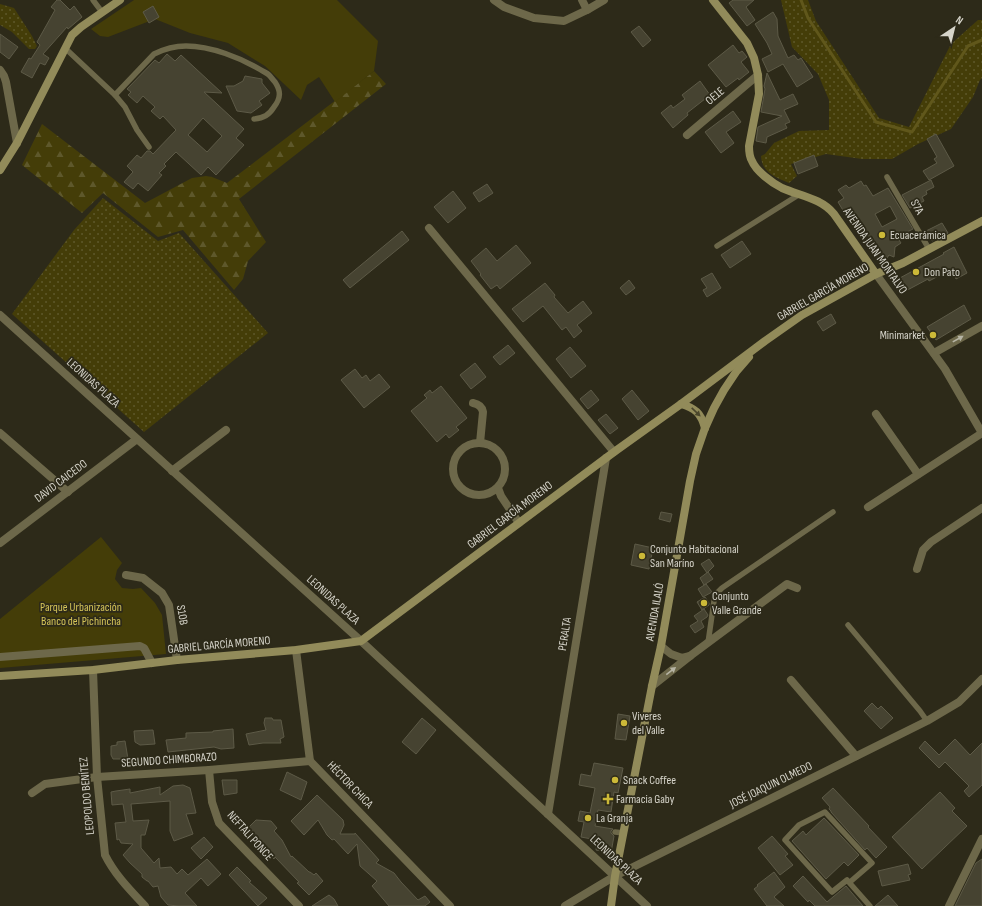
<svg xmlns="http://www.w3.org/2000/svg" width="982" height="906" font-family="'Sofia Sans Condensed',sans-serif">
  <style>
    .grass { fill: url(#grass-dots) }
    .forest { fill: url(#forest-firs) }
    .green { fill: #443d08 }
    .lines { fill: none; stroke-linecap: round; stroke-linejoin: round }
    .stream { stroke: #60571b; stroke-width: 3 }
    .building { fill: #464331; stroke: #5d5a47; fill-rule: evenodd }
    .lane { stroke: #6d684a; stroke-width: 5.5 }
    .street { stroke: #6d684a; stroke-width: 8 }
    .secondary { stroke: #928b5a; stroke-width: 8 }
    .oneway { fill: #b6b4a4 }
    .oneway2 { fill: #4b472c }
    .poi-dot { fill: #ccb938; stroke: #2d2a19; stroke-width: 1.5 }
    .labels { text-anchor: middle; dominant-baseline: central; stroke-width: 3.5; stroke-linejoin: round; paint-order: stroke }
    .street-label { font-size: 12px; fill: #d6d4ca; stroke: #2d2a19 }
    .poi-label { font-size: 12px; fill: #d6d4ca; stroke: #2d2a19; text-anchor: start }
    .park-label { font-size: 12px; fill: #d5c458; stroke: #2d2a19 }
  </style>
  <defs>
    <pattern id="grass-dots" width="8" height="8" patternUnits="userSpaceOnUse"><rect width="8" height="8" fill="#443d08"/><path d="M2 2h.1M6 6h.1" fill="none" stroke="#5e582b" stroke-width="1.8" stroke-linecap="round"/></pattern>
    <pattern id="forest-firs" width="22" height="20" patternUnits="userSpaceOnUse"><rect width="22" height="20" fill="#443d08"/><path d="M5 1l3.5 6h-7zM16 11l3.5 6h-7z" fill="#5e582b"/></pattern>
  </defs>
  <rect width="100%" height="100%" fill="#2d2a19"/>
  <!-- grass -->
  <g class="grass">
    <path d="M781 0H808L816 21 879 118 909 127 951 44 978 20H982V78L980 80 973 97 951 129 918 144 892 159H862L826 154 791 164 797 176 789 183C775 177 762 173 761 156L765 154 774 143 799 131 829 130V100L818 74 792 47Z"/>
    <path d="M0 4 14 8 32 36 37 46 35 49H29L12 32 0 25Z"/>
    <path d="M103 198 158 241 179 233 268 333 144 432 12 314 74 230Z"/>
  </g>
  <!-- forest -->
  <path class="forest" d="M374 71 386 84 239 199 266 242 248 261 243 279 234 290 183 230 158 237 103 193 82 213 22 165 42 124 145 203 192 178 206 176 212 177 227 183Z"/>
  <!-- green -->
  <g class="green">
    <path d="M134 0H337L378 41 374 71 335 102 319 77 307 85 301 100 265 66 228 43 190 33 155 19 108 37 100 36 91 29Z"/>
    <path d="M101 537 122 563 117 570 115 579 122 588 133 589 141 588 155 603 162 615 166 654 0 668V619Z"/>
  </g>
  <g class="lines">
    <!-- stream -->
    <path class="stream" d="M801 0 808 18 876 122 912 132 968 46 982 40"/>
  </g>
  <!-- building -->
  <g class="building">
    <path d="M57 0H60L70 10 74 6 82 17 68 29 67 27 43 54 49 58 45 65 40 63 32 78 21 72 29 58 31 59 40 45 37 42 55 10 51 7Z"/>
    <path d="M733 0H754L746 7 755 20 747 26 729 3Z"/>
    <path d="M153 6 159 17 149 23 143 12Z"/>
    <path d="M773 12 777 19 778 36 788 58 794 55 798 60 801 58 813 77 797 87 783 64 768 72 762 59 772 54 767 43 755 24Z"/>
    <path d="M639 26 651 40 643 47 631 32Z"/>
    <path d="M0 34 18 47 9 59 0 52Z"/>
    <path d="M733 45 739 53 742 51 747 57 741 62 749 72 739 80 738 78 726 87 708 65Z"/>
    <path d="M167 54 175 61 181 55 222 93 204 92 244 129 236 138 244 145 216 175 208 167 201 175 176 152 164 164 166 166 159 173 162 175 148 191 138 183 133 189 124 182 133 172 127 166 137 155 141 158 147 151H150L153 154 176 130 163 116 160 119 151 111 155 107 143 96 137 103 128 95 131 92 127 89 155 60 159 63ZM203 118 222 136 207 152 188 135Z"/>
    <path d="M767 73 780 100 793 94 798 104 784 110 790 122 785 124 787 128 767 137 766 143 756 141 758 127 782 116 761 112 765 89 764 86Z"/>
    <path d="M245 76 262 79V83L270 93 259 101 262 105 251 113 237 111 226 86H234L243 81Z"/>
    <path d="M700 81 710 95 687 113 688 115 673 128 661 113 671 105 673 108 685 99 682 95Z"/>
    <path d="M733 111 741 122 726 132 734 143 721 153 705 132Z"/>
    <path d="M936 134 954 166 929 180 923 171 937 163 934 159 937 157 927 139Z"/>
    <path d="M814 155 818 166 798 174 794 163Z"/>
    <path d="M931 180 934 187 926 191 927 194 922 197 924 201 910 208 902 195Z"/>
    <path d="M861 181 864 186 866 185 873 196 888 188 913 229 897 237 901 243 895 247 894 257 889 255 885 261 879 262 869 246 873 243 855 213 847 217 838 202 844 198 838 190 846 185 849 188ZM890 206 897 219 882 227 875 214Z"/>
    <path d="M487 184 493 193 479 202 473 193Z"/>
    <path d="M453 191 466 208 448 223 434 207Z"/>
    <path d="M942 223 948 233 932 241 926 231Z"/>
    <path d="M402 231 409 240 350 288 343 280Z"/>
    <path d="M742 241 751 254 730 268 721 255Z"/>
    <path d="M516 245 531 263 500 289 497 285 491 289 480 275 481 274 471 261 486 248 497 261Z"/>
    <path d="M954 247 967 273 956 279 952 269 929 281 928 279 900 294 895 284 896 281 898 279 944 254 943 253Z"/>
    <path d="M712 273 721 288 707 297 703 290 707 288 701 279Z"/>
    <path d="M629 280 635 288 626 295 620 288Z"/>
    <path d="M545 283 555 295 554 297 568 313 583 301 592 313 577 325 582 331 574 338 566 327 562 330 543 306 523 322 512 309Z"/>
    <path d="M964 305 971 319 936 340 927 327Z"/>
    <path d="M831 314 836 323 823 331 817 322Z"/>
    <path d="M508 345 515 353 500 365 493 357Z"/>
    <path d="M570 347 586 366 571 378 556 359Z"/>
    <path d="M475 363 486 377 471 389 460 375Z"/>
    <path d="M355 369 362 378 366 375 370 381 379 374 390 387 364 408 341 380Z"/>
    <path d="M441 386 467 418 456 427 459 430 449 438 446 434 437 442 411 411 427 398 424 395 430 390 432 393Z"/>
    <path d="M591 390 599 400 588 409 580 399Z"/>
    <path d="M632 390 649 411 638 420 622 399Z"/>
    <path d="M606 414 618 428 610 434 598 420Z"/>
    <path d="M661 512 672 514 670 522 659 519Z"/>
    <path d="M635 544 653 548 649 569 631 565Z"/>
    <path d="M709 559 714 566 707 573 701 564Z"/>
    <path d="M708 572 713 579 704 585 700 578Z"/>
    <path d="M706 584 712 592 703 597 698 589Z"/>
    <path d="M705 597 709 603V605L702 610 697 602Z"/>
    <path d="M704 609 708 615 707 617 701 621 704 627 695 633 690 626 698 621 694 616Z"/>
    <path d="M872 703 878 709 881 706 893 718 881 729 864 711Z"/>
    <path d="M618 714 630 716 626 740 615 739Z"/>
    <path d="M265 718H272L273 720H281L284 737 280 739 281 743H263L249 745 246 734 266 730 264 723Z"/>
    <path d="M422 718 436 730 416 754 402 742Z"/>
    <path d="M233 729 234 748 221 749 214 747 168 752 166 740 186 738V733L213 732V731Z"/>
    <path d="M153 730 155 744 140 745 135 742 134 731Z"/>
    <path d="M955 739 970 755 982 743V785L969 797 964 791 969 786 945 762 939 768 919 748 925 741 939 755Z"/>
    <path d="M125 741 128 759H113L111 755V746L117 745V742Z"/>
    <path d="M594 763 623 768 618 793 614 792 611 812 598 810 595 826 613 829 611 831V833L614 836 611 853 596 850 597 840 581 837 584 822 578 821 580 811 590 813 595 788 579 785 581 774 591 776Z"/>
    <path d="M287 772 307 782 301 800 280 790Z"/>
    <path d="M222 780H237V793L224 795Z"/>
    <path d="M183 785 190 788 196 813 186 814 193 834 174 841 170 831V801L131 804 133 821 149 820 145 835H141V848L154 863 159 858 160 868 171 867 177 874 182 869 188 875 207 859 221 874 208 886 201 878 185 893 197 906H179L168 905 161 897 158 886 153 887 148 881H147L142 877V874L130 863 123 855 133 844 121 843 119 839 117 840 115 823 126 822 123 804 112 805 111 792 116 791 130 789V793L160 787V795L173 786Z"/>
    <path d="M833 788 869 826 868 827 887 847 876 858 867 848 865 850 831 812V811L829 809 830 807 822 798Z"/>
    <path d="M940 792 955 808 952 811 967 826 922 869 892 837Z"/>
    <path d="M317 795 343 820 344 825 340 834H355V833L379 860 376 863 394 873 401 882 418 900 425 896 430 902 425 906H389L372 886 377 881 360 866 357 844 348 854 334 839 332 840 327 835 318 820 304 835 291 821Z"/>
    <path d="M824 818 859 855 848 866 844 862 826 879 792 841 803 831 806 835Z"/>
    <path d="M256 820 271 821 277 828 274 831 282 840 291 857 292 856 309 872H310L314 875 316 873 323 881 309 895 297 883 299 882 275 857 274 859 264 849V846L247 829Z"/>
    <path d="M772 836 788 854 785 856 793 865 780 875 758 848Z"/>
    <path d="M204 837 213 847 201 859 191 848Z"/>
    <path d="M982 859V906H955L976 863Z"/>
    <path d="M908 864 911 874 908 875 910 880 882 886 878 871Z"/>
    <path d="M237 867 251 881 249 882 267 898 258 906 229 875Z"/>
    <path d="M774 872 785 887 774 897 784 906H767L754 889 758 886 757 885Z"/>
    <path d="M803 876 827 902 846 886 863 906H815L809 900 808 902 793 886Z"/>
    <path d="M329 895 334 899 338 906H312Z"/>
    <path d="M888 895 898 906H875Z"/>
  </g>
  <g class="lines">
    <!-- lane -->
    <g class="lane">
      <path d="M93 0 102 12"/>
      <path d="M66 49 115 95 125 107 137 130 149 147"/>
      <path d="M115 95 154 54C164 49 175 46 186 46 211 46 241 58 261 70 264 72 267 73 269 75 271 77 273 80 275 82 281 91 281 98 274 107 269 115 264 118 254 119"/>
      <path d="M887 177 929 249"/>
      <path d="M717 246 800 194"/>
      <path d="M848 625 920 711 927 721"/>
      <path d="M708 643 714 601 716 594 722 588 833 512"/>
      <path d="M615 832 624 833"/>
      <path d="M850 882 872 863 825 812 799 825 785 840 832 892 847 880 870 906"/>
    </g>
    <!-- street -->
    <g class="street">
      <path d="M494 0 504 7 534 18 564 21 587 10 604 0"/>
      <path d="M582 0 587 10"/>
      <path d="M0 70 4 76 6 82 17 143"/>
      <path d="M687 135 758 75"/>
      <path d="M429 228 614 452"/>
      <path d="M876 274 945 369 982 433"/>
      <path d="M0 315 361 641 647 906"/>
      <path d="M934 353 982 326"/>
      <path d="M473 403C478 404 482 406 483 412L480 443"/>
      <path d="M876 414 918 474"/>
      <path d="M0 433 68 492"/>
      <circle cx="479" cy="469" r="26"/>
      <path d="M172 471 226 430"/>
      <path d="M498 488 501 496 519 523"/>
      <path d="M868 507 982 433"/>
      <path d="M0 543 137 439"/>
      <path d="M917 569 923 550 931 542 982 508"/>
      <path d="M126 575 143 578 162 593 169 605 177 660"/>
      <path d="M661 646 671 654 682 658 690 656"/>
      <path d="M296 650 310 761 450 906"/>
      <path d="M0 657 140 646 144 648 152 663"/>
      <path d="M93 670 97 777 105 855C115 875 130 890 145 906"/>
      <path d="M791 680 856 756"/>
      <path d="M652 686 690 656 787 584 797 588"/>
      <path d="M209 770 212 802 219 823 299 906"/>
      <path d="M32 793 45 784 97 777 209 770 310 761"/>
      <path d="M548 814 606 458"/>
      <path d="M565 906 615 876 927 721 959 702 982 679"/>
      <path d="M949 906 982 839"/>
    </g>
    <!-- secondary -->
    <g class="secondary">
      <path d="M713 0 747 43 754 58 758 75 759 94 749 146C749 151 749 156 752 161 756 171 772 183 782 188 800 196 821 198 834 214L876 274"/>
      <path d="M0 170 17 143 72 35 81 27 120 0"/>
      <path d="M681 404C695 408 701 413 705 428"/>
      <path d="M0 676 93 670 177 660 296 650 361 641 614 452 681 404 765 341 802 315 876 274 903 263 982 221"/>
      <path d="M611 906 615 876 652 686 661 646 690 481 696 454 705 428 714 408 724 390 736 372 749 357"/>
    </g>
  </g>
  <!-- one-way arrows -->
  <defs><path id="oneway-solid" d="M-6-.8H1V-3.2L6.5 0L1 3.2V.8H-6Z"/></defs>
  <g class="oneway">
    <use href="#oneway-solid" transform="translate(958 339) rotate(-29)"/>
    <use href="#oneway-solid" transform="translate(671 671) rotate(-38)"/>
  </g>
  <use class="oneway2" href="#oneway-solid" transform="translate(696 412) rotate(44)"/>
  <!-- markers -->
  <g class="poi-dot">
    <circle cx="882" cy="235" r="4"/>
    <circle cx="916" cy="272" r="4"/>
    <circle cx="933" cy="335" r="4"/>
    <circle cx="642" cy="556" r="4"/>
    <circle cx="704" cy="603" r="4"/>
    <circle cx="624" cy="723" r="4"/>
    <circle cx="615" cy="780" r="4"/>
    <path d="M606 793h4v4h4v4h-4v4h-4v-4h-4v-4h4z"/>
    <circle cx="588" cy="818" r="4"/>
  </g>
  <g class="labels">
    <!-- street labels -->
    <g class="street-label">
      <text transform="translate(715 96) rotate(-40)">OE1E</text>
      <text transform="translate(917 207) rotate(60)">S7A</text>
      <text transform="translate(875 251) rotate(55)">AVENIDA JUAN MONTALVO</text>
      <text transform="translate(823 292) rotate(-30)">GABRIEL GARCÍA MORENO</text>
      <text transform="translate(93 383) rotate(42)">LEONIDAS PLAZA</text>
      <text transform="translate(61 481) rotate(-37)">DAVID CAICEDO</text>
      <text transform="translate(510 515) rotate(-37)">GABRIEL GARCÍA MORENO</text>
      <text transform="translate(333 600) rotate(42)">LEONIDAS PLAZA</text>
      <text transform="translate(655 612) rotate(-80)">AVENIDA ILALÓ</text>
      <text transform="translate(182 615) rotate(80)">S10B</text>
      <text transform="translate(565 634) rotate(-81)">PERALTA</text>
      <text transform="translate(219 645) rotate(-5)">GABRIEL GARCÍA MORENO</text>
      <text transform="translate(169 760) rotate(-4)">SEGUNDO CHIMBORAZO</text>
      <text transform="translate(350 785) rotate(46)">HÉCTOR CHICA</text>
      <text transform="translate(771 785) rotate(-26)">JOSÉ JOAQUIN OLMEDO</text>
      <text transform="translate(87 796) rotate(-95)">LEOPOLDO BENÍTEZ</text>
      <text transform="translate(250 836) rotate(48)">NEFTALI PONCE</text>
      <text transform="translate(616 860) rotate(43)">LEONIDAS PLAZA</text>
    </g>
    <!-- poi labels -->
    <g class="poi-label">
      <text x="890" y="235">Ecuacerámica</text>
      <text x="924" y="272">Don Pato</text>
      <text x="925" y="335" text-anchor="end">Minimarket</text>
      <text x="650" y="549">Conjunto Habitacional<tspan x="650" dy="14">San Maríno</tspan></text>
      <text x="712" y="596">Conjunto<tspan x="712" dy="14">Valle Grande</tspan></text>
      <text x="632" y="716">Viveres<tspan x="632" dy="14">del Valle</tspan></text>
      <text x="623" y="780">Snack Coffee</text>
      <text x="616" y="799">Farmacia Gaby</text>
      <text x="596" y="818">La Granja</text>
    </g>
    <!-- park labels -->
    <g class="park-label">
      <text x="81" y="607">Parque Urbanización<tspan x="81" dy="14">Banco del Pichincha</tspan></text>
    </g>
  </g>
  <!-- north arrow -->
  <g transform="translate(954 28) rotate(35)" stroke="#2d2a19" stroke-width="3" paint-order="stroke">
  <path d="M0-3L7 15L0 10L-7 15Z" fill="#d6d4ca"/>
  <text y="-6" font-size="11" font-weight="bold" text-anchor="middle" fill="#d6d4ca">N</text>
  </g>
</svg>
